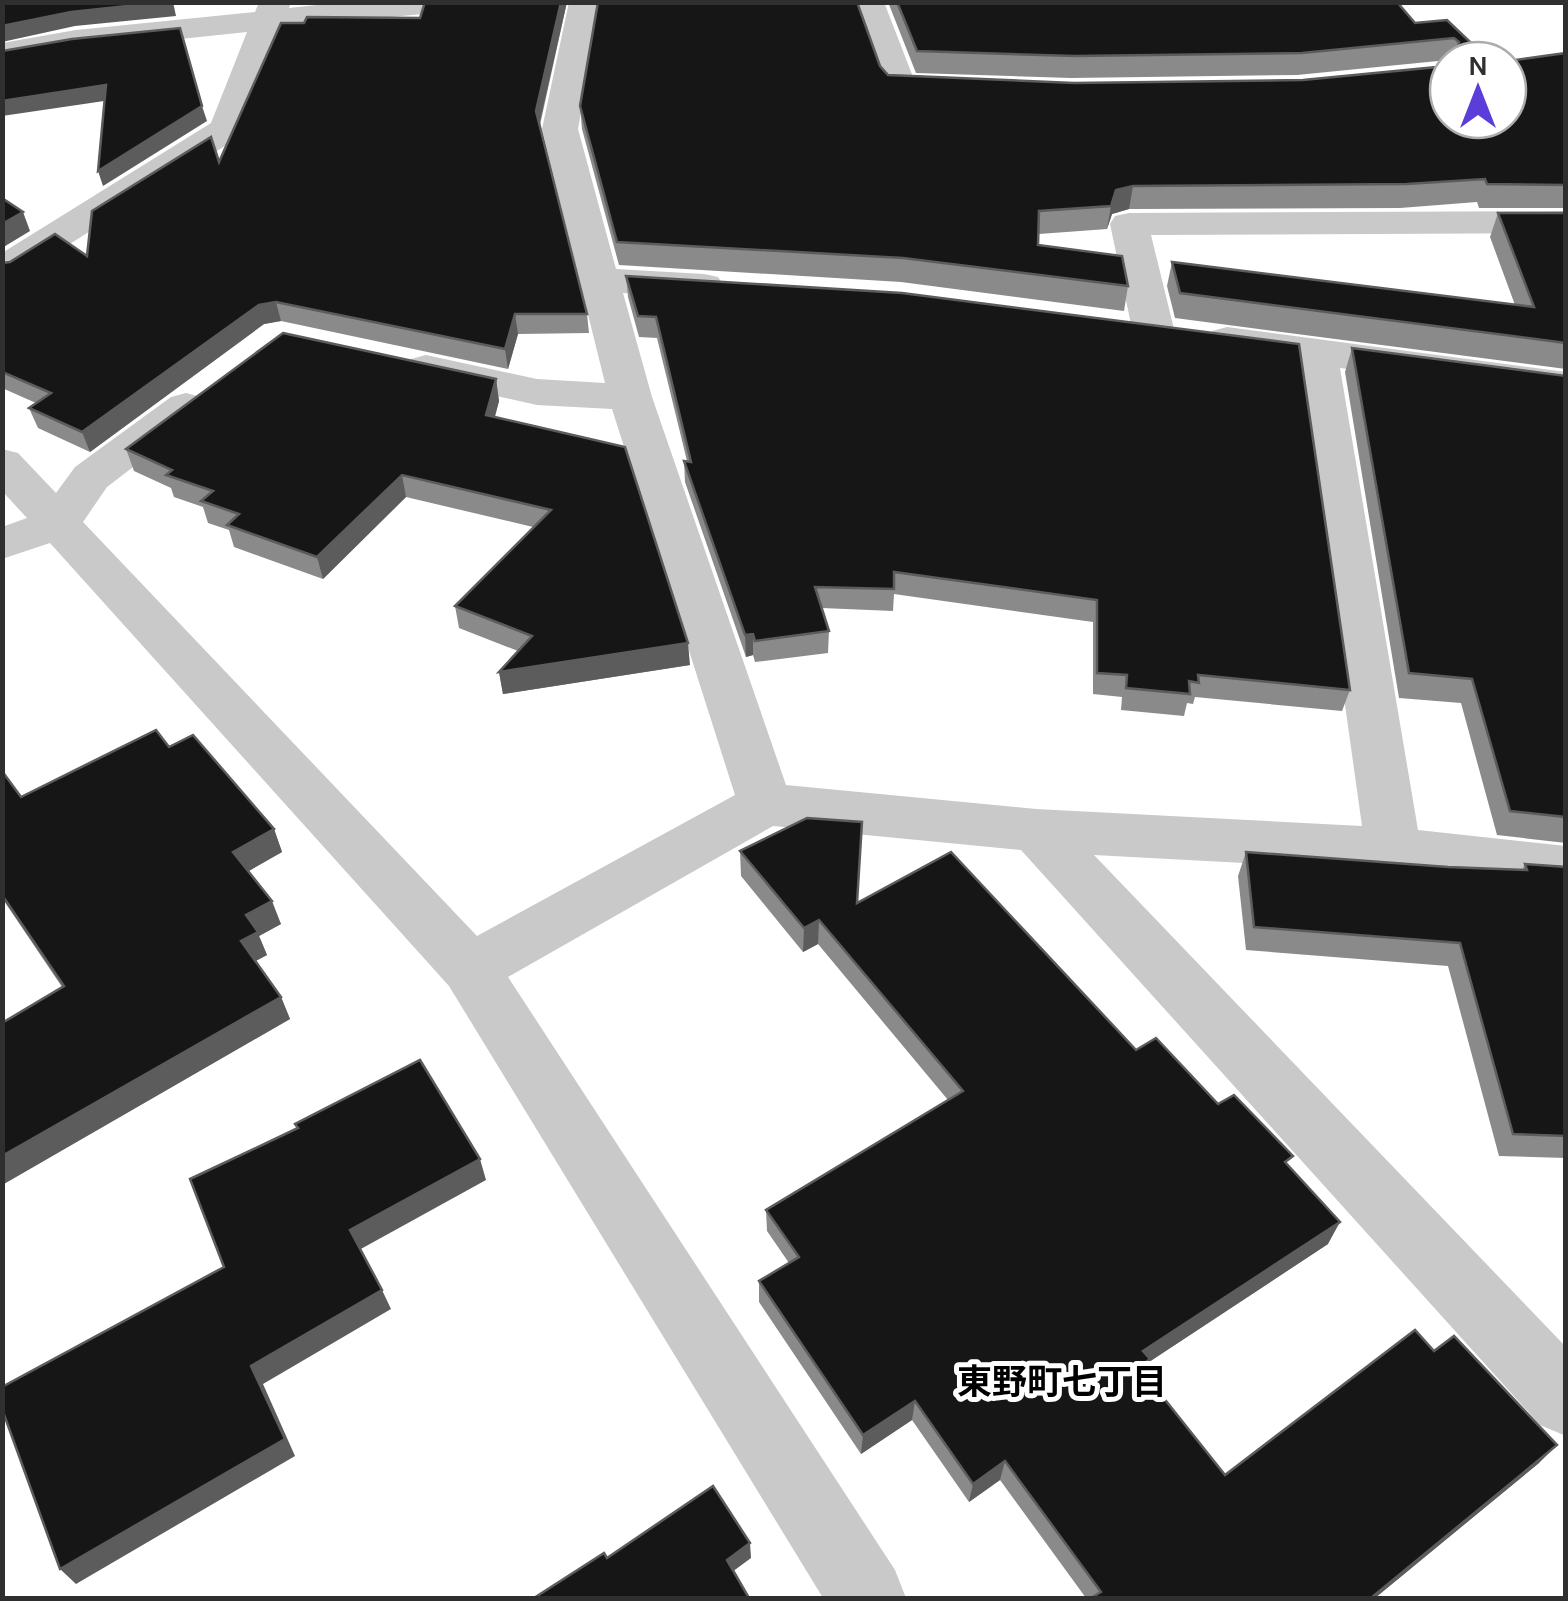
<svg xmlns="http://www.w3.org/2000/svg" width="1568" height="1601" font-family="Karla,'Noto Sans JP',sans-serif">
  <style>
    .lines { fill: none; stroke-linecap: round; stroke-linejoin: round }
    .minor { fill: #c9c9c9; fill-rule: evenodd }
    .wall { fill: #8a8a8a }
    .shaded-wall { fill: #5c5c5c }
    .building { fill: #161616; stroke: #5c5c5c; stroke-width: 2.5 }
    .labels { text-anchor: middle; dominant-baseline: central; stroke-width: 10; stroke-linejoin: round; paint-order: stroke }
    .near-neighbourhood-label { font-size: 35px; font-weight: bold; fill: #000; stroke: #fff }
  </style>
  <rect width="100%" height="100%" fill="#fff"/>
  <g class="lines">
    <!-- minor -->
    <g class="minor">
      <path d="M259 2H291L289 8 344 2H458L453 9 442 12 281 28 239 137 16 278 2 282V253L211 123 247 32 76 50 2 63V43L76 30 255 12Z"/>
      <path d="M569 2H601L578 129 616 269 704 274 718 277 724 286 718 295 704 298 623 293 652 397 786 785 1036 809 1362 826 1297 362 1212 349 1206 340 1212 331 1227 327 1566 372V398L1340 368 1418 830 1566 846V890L1393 871 1094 855 1566 1347V1436L1540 1425 1021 850 773 826 508 977 895 1570 906 1598H823L449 986 50 543 2 559V527L27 518 2 491V449L18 453 56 493 75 467 171 397 186 393 201 397 208 406 201 415 107 487 83 522 477 936 735 795 612 409 537 405 411 377 405 368 411 359 426 355 537 379 605 383 542 129Z"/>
      <path d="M852 2H884L913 77 974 81 979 88 974 95 962 98 888 94Z"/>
      <path d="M1566 211V233L1151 235 1174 329 1168 338 1153 341 1138 338 1132 329 1110 224 1115 216 1129 213Z"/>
    </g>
  </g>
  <!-- wall -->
  <g class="wall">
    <path d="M425 2H567L540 125 587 314 589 333 518 334 508 369 281 321 264 324 90 452 38 428 29 408 36 403 2 388V263L87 256 219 162 304 23 420 18Z"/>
    <path d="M888 2H1397L1415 23 1447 20 1489 60H1448L1297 75 1071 78 916 73Z"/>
    <path d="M1566 53V208H1479L1477 202 1400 208 1129 209 1112 214 1107 229 1039 234 1038 245 1128 286 1124 311 901 282 619 265 582 129 580 106 880 66 888 75 1448 120Z"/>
    <path d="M1498 213H1566V369L1175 318 1167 286 1172 262 1515 305 1490 237Z"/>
    <path d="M626 276 1350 690 1342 711 1195 697 1193 704 1187 703 1184 716 1121 710 1122 697 1093 694V622L894 594 893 611 822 608 829 631 828 653 755 662 753 655 746 657 685 482 684 461H687L657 338 639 337 628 297Z"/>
    <path d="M1352 348 1566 376V843L1497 835 1461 703 1399 698 1345 372Z"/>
    <path d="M496 379 499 401 495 417 690 665 503 694 499 672 518 651 459 628 455 606 533 527 406 497 323 579 234 547 229 530 208 523 203 507 174 497 171 488 134 471 126 449Z"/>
    <path d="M169 747 274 829 282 852 248 871 281 924 259 936 267 955 255 961 281 997 290 1019 2 1185V1023L62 987 2 898V771L21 797Z"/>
    <path d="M740 851 1136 1050 1218 1104 1288 1166 1328 1244 1149 1362 1144 1374 1225 1475 1539 1463 1375 1598H1086L1000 1480 969 1502 912 1420 861 1454 759 1302V1281L789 1263 767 1231 766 1210 948 1100 818 944 803 952 741 876Z"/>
    <path d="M1246 852 1448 867 1522 870 1525 864 1566 867V1158L1499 1156 1448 966 1246 950 1238 876Z"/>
  </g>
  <!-- shaded-wall -->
  <g class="shaded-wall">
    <path d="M165 2H173L176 16 75 26 2 42V26L71 12Z"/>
    <path d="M561 2H567L538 130 536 111Z"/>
    <path d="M106 85 111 100 2 116V101Z"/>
    <path d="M202 106 207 121 103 186 98 171Z"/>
    <path d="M1133 186 1129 209 1112 214 1107 229 1111 206 1116 190Z"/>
    <path d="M23 212 30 231 2 248V224Z"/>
    <path d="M276 302 281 321 264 324 90 452 82 432 259 305Z"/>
    <path d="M515 314 518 334 508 369 505 349Z"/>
    <path d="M496 379 499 401 489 437 486 415Z"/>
    <path d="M402 475 406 497 323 579 317 557Z"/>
    <path d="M753 634V655L746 657 745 635Z"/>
    <path d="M688 643 690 665 503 694 499 672Z"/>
    <path d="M274 829 282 852 242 875 233 852Z"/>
    <path d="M272 901 281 924 259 936 267 955 250 964 241 941 246 915Z"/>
    <path d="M819 920 818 944 803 952 804 928Z"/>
    <path d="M281 997 290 1019 2 1185V1156Z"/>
    <path d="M480 1159 486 1180 359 1250 350 1230Z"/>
    <path d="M1340 1222 1328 1244 1149 1362 1142 1379 1135 1371 1143 1351Z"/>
    <path d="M382 1290 391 1309 263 1384 295 1456 76 1584 60 1569 251 1366Z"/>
    <path d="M915 1401 912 1420 861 1454 863 1435Z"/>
    <path d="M1557 1445 1539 1463 1375 1598H1371Z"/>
    <path d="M1005 1461 1000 1480 969 1502 973 1484Z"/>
    <path d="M750 1543 751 1558 728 1575 727 1560Z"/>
  </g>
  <!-- building -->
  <g class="building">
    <path d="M2 2H165L71 12 2 26Z"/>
    <path d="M425 2H561L536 111 587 314H515L505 349 276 302 259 305 82 432 29 408 51 393 2 372V263L10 262 55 234 87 256 92 211 211 137 219 162 281 23H304L307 17 420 18Z"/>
    <path d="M598 2H857L880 66 888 75 1074 83 1303 80 1448 66V120H1508V61L1566 53V185L1487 184 1485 179 1407 184 1133 186 1116 190 1111 206 1039 211 1038 245 1122 256 1128 286 903 258 617 242 580 106Z"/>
    <path d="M897 2H1397L1415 23 1447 20 1489 60H1456L1459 42 1454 38 1302 53 1074 56 917 51Z"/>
    <path d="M180 28 202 106 98 171 106 85 2 101V51L72 39Z"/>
    <path d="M2 198 23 212 2 224Z"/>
    <path d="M1498 213H1566V343L1180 293 1172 262 1534 307Z"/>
    <path d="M626 276 902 293 1299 344 1350 690 1198 675 1199 683 1189 681 1190 694 1126 688 1127 675 1097 673V600L894 572V589L815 587 829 631 755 641 753 634 745 635 684 461 691 462 656 317 638 316Z"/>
    <path d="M283 333 496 379 486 415 625 447 688 643 499 672 532 636 455 606 551 510 402 475 317 557 227 525 239 514 201 501 213 491 166 475 172 470 126 449Z"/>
    <path d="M1352 348 1566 376V817L1510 811 1472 679 1409 673Z"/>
    <path d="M156 730 169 747 193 735 274 829 233 852 272 901 246 915 258 932 241 941 281 997 2 1156V1023L64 986 2 895V771L21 797Z"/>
    <path d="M807 818 862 822 857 903 951 852 1136 1050 1156 1038 1218 1104 1234 1095 1293 1156 1285 1162 1340 1222 1143 1351 1150 1359 1139 1367 1225 1475 1415 1330 1434 1351 1454 1336 1557 1445 1371 1598H1091L1101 1592 1005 1461 973 1484 915 1401 863 1435 759 1281 799 1257 766 1210 963 1091 819 920 804 928 740 851Z"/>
    <path d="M1246 852 1448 867 1527 870 1525 864 1566 867V1136L1513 1134 1460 943 1254 927Z"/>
    <path d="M420 1060 480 1159 350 1230 382 1290 251 1366 285 1439 60 1569 2 1409V1387L224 1267 190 1179 298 1128 295 1124Z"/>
    <path d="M713 1486 750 1543 727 1560 749 1598H534L604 1553 607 1558Z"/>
  </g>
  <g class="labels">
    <!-- near-neighbourhood labels -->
    <g class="near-neighbourhood-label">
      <text x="1062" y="1382">東野町七丁目</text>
    </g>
  </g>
  <!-- border -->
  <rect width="1568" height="1601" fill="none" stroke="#2f2f2f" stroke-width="10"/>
  <!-- north arrow -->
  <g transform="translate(1478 90)"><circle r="48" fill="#ffffff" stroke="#acacac" stroke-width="2.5"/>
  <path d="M0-8L18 38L0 25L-18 38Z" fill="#5b3eda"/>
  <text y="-15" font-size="28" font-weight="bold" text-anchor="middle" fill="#2f2f2f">N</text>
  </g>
</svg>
